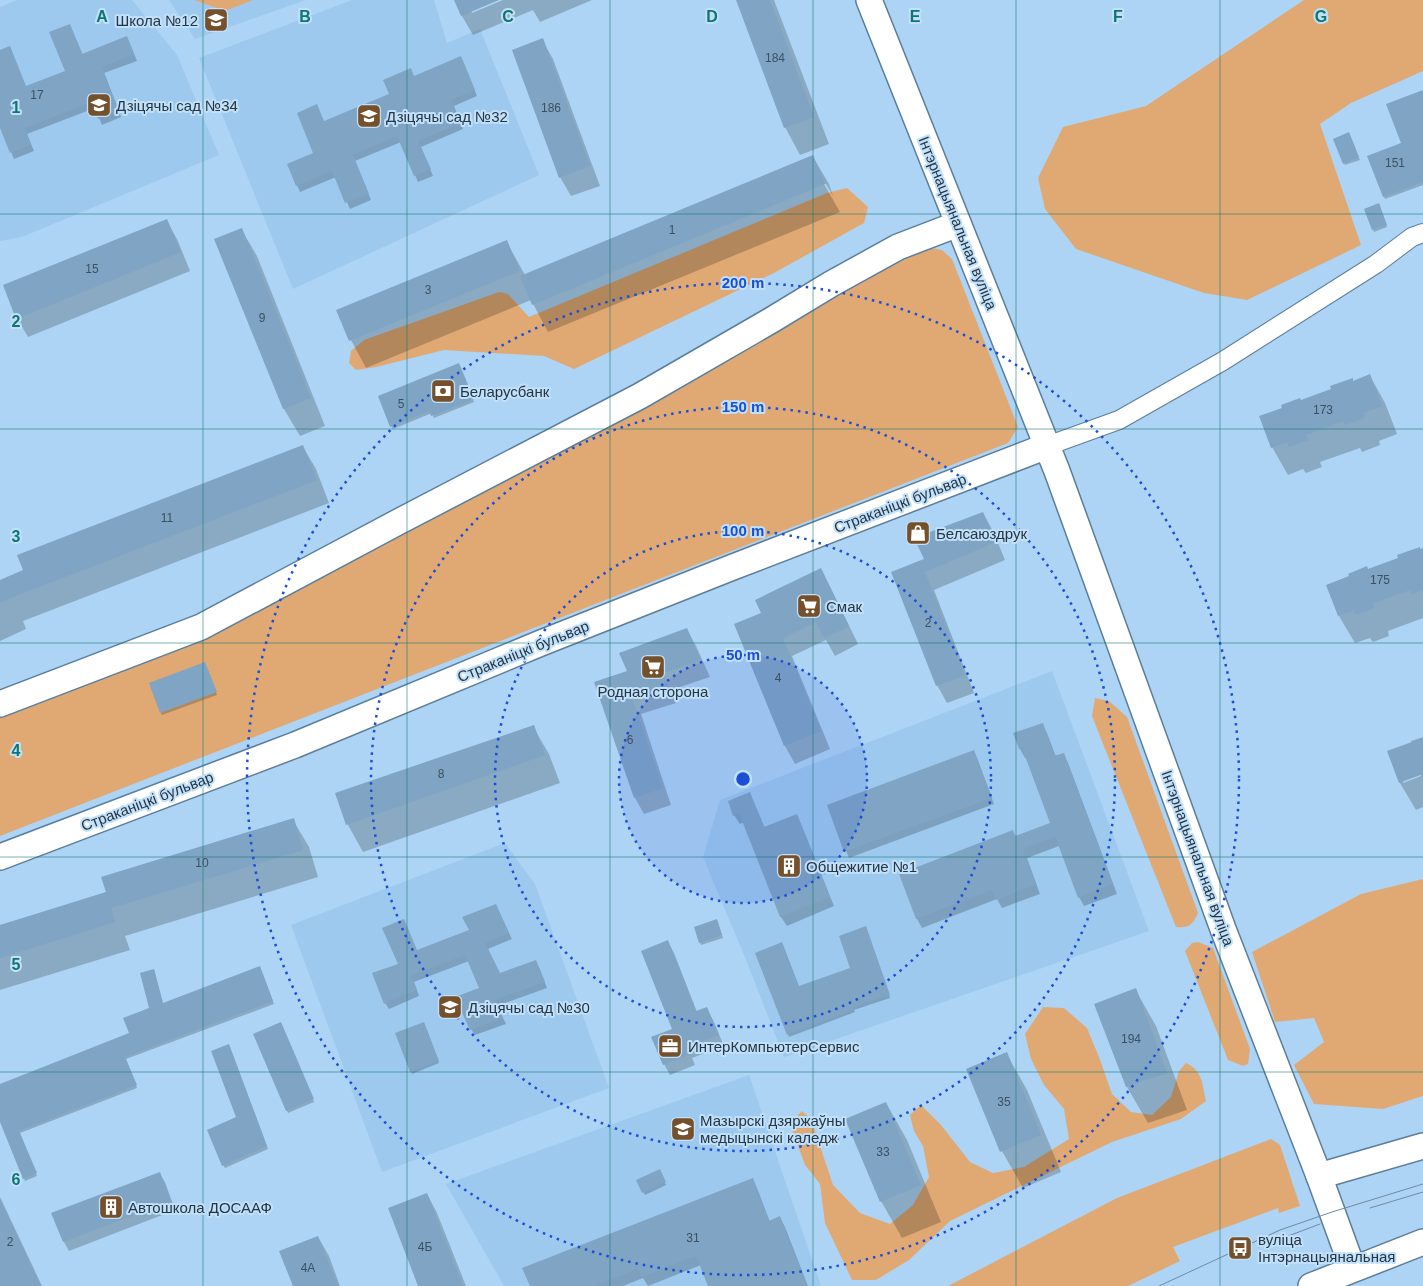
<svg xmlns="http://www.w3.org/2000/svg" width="1423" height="1286" font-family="Helvetica,sans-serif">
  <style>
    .built { fill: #9dc9ee }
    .green { fill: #e0a974 }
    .shadow { fill: #0003; fill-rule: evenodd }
    .building { fill: #7fa4c4 }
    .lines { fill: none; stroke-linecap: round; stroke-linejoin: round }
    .street-casing { stroke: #5a7e9c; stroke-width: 20 }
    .secondary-casing { stroke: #5a7e9c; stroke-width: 28 }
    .street { stroke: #fff; stroke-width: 18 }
    .secondary { stroke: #fff; stroke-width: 25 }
    .tram { stroke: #6f8ba2; stroke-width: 1 }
    .grid { fill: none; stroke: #0f766e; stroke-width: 1; stroke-opacity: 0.55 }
    .ring { fill: none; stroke: #1d4ed8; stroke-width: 2.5; stroke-dasharray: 2.5 5 }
    .labels { text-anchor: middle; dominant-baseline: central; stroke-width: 4; stroke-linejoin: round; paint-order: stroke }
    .number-label { font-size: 12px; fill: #3c5162 }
    .poi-label { font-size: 15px; fill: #263542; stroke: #c1e0fa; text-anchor: start }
    .street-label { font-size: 15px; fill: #263542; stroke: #c1e0fa }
    .grid-label { font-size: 16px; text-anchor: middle; font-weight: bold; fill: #0f766e; stroke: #c1e0fa; stroke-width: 4; stroke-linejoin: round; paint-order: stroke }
    .centre { fill: #1d4ed8; stroke: #c1e0fa; stroke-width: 2.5 }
    .ring-label { font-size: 15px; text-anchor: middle; font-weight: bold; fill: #1d4ed8; stroke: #c1e0fa; stroke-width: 4; stroke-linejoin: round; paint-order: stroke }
  </style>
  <rect width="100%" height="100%" fill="#add4f4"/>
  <!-- built -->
  <g class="built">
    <path d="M17 0H132L177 55 219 155 22 237 0 241V7Z"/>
    <path d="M169 0H306L195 39Z"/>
    <path d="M352 0H434L447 43 480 29 539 175 293 289 199 58Z"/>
    <path d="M1052 671 1149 931 784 1057 744 955 703 857 720 800Z"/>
    <path d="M505 843 535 884 609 1088 382 1172 291 925Z"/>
    <path d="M749 1075 821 1286H504L446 1184Z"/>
  </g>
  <!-- green -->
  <g class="green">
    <path d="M194 0H253L225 11Z"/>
    <path d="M1304 0H1423V71L1351 103 1320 124 1361 245 1247 300 1204 293 1076 249 1045 209 1038 178 1063 127 1146 106Z"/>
    <path d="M847 188 868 207 864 223 774 273 574 369 544 356 444 350 376 367 356 370 349 363 351 351 364 340 499 292 508 294 529 317 827 193Z"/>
    <path d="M931 248 942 250 952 259 1018 427 1008 443 0 836V717L253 612 916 250Z"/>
    <path d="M1095 698 1109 701 1127 717 1198 913C1192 925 1190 928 1176 927L1092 716Z"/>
    <path d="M1423 879V1096L1383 1109 1314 1104 1294 1065 1324 1042 1314 1018 1275 1022 1252 952 1361 894Z"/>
    <path d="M1198 942 1213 948 1250 1049 1248 1064 1243 1066 1228 1060 1185 951 1192 943Z"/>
    <path d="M1043 1007 1064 1008 1087 1028 1099 1057 1112 1094 1131 1112 1152 1115 1171 1097 1179 1071 1186 1063C1203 1071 1202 1084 1206 1101L1181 1119 1112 1142 950 1221 909 1260 876 1280H852L825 1223 820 1184 805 1165 790 1124 802 1111 811 1119 833 1185 860 1213 890 1224 913 1205 929 1177 923 1146 914 1131 910 1115 921 1105 941 1125 970 1162 993 1173 1024 1167 1069 1139 1064 1109 1044 1085 1031 1059 1025 1034Z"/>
    <path d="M1271 1139 1280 1145 1300 1206 1279 1213 1278 1208 1173 1247 1180 1261 1128 1286H948L1117 1198Z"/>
  </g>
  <!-- shadow -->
  <g class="shadow">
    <path d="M456 0H496L471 10 472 13 503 0H592L540 22 533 10 473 35 462 16Z"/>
    <path d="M737 0H774L829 144 800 155 785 127Z"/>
    <path d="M70 26 83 55 127 38 130 44 137 61 104 73 121 117 102 125 95 108 27 134 34 151 14 159 0 125V52L26 88 66 72Z"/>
    <path d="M542 40 553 59 600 186 571 196 560 177Z"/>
    <path d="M464 64 477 96 454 106 463 129 421 147 433 176 418 182 401 142 355 161 371 200 350 209 336 177 300 192 288 165 315 154 324 122 390 94 414 77Z"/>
    <path d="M1423 91V185L1385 199 1369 157 1403 143Z"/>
    <path d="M1350 136 1360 160 1345 165 1344 163Z"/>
    <path d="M813 157 829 184 833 196 826 184H824L840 212 548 332 531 300 366 368 351 340 506 241 525 275Z"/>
    <path d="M1380 207 1387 227 1374 232 1366 209Z"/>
    <path d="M166 220 177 239 190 271 28 337 17 318Z"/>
    <path d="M241 229 257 256 325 426 300 436 284 409 216 239Z"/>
    <path d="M460 367 474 402 434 418 432 413 393 429 391 426Z"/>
    <path d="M1370 376 1385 403 1397 434 1379 441 1380 445 1362 452 1360 448 1320 462 1322 467 1306 473 1303 469 1288 475 1272 447 1301 402Z"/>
    <path d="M303 447 316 469 329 503 23 621 26 629 0 641V581Z"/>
    <path d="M983 513 993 531 1005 560 934 590 974 693 947 703 937 685 893 572 926 560Z"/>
    <path d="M1423 550V618L1388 631 1389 636 1373 642 1370 638 1355 643 1339 616 1328 585Z"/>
    <path d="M820 570 830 587 858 644 835 656 826 640 792 656 830 749 795 764 785 746 736 625 763 614Z"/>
    <path d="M687 630 696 646 710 677 671 690 676 703 641 714 671 805 644 814 635 798 596 683 628 672Z"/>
    <path d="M206 666 217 695 162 715 161 713Z"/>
    <path d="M1042 724 1047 733 1056 757 1063 754 1068 763 1117 894 1084 906 1079 897 1059 846 1027 858 1040 894 1002 908 997 899 922 928 917 919 900 874 1013 832 1016 837 1051 824 1027 757 1025 758 1020 749 1015 734Z"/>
    <path d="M533 727 549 754 560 783 363 852 348 825 336 794Z"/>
    <path d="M1423 737V807L1416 810 1400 783 1389 752 1412 744 1411 741ZM1420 774 1421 776 1403 783V780Z"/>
    <path d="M974 752 977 758 994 804 849 858 828 806Z"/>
    <path d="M749 794 754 803 765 828 796 815 801 824 834 906 787 926 781 917 744 822 740 824 734 815Z"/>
    <path d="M293 820 309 847 318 877 125 936 130 950 0 990V926L107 893Z"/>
    <path d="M499 912 512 939 488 949 500 974 539 967 547 988 497 1006 506 1024 475 1035 471 1029 481 989 469 961 414 982 419 996 389 1009 385 1003 400 965 417 952 471 931Z"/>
    <path d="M718 923 723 938 701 945 700 942Z"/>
    <path d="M867 930 890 998 854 1010 855 1012 789 1037 757 954 799 988 852 969Z"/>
    <path d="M668 942 674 953 697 1012 706 1009 713 1020 724 1046 692 1058 695 1065 670 1075 664 1064 673 1030Z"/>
    <path d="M154 970 163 1004 261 970 274 1004 126 1059 137 1088 20 1133 37 1176 25 1181 0 1118V1085L130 1034 150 1009Z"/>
    <path d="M1135 989 1156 1026 1187 1110 1148 1123 1127 1087 1095 1005Z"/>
    <path d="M282 1026 314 1102 288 1113 255 1034Z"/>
    <path d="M425 1026 439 1063 412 1074 411 1071Z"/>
    <path d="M230 1048 268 1149 225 1168 223 1165 237 1118Z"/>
    <path d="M1006 1053 1027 1090 1061 1172 1023 1188 1002 1151 968 1070Z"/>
    <path d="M886 1103 907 1140 941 1222 902 1238 881 1201Z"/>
    <path d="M660 1171 666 1185 645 1195 638 1181Z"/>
    <path d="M159 1173 165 1182 175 1210 69 1251 64 1242 53 1213Z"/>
    <path d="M752 1179 757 1188 770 1222 780 1218 785 1227 808 1286H709L701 1265 648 1286 643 1278 623 1286H531Z"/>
    <path d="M427 1194 437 1213 466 1286H419Z"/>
    <path d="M0 1197 42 1286H1Z"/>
    <path d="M318 1237 329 1256 340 1286H294Z"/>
  </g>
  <!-- building -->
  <g class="building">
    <path d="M454 0H499L461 16Z"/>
    <path d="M736 0H770L814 117 784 128Z"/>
    <path d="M70 24 82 54 127 36 134 54 102 67 119 111 98 119 91 102 25 128 31 145 10 153 0 128V50L10 46 26 86 65 71 49 32Z"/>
    <path d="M543 38 590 166 559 178 512 50Z"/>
    <path d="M461 56 475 90 451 100 461 123 418 141 431 169 414 176 397 136 353 155 369 194 345 203 332 171 296 186 287 164 313 153 297 113 317 104 324 121 389 94 383 80 411 68 414 76Z"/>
    <path d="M1423 90V182L1383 197 1367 156 1401 143 1386 104Z"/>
    <path d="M1349 132 1359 157 1343 164 1333 139Z"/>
    <path d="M813 155 825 184 532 305 520 276Z"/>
    <path d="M1379 203 1387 225 1372 230 1364 209Z"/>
    <path d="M167 219 181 252 16 319 3 285Z"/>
    <path d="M242 228 311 398 283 409 214 239Z"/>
    <path d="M507 240 520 271 349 341 336 310Z"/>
    <path d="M459 363 474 399 431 416 429 411 390 427 378 396Z"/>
    <path d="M1370 374 1382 406 1364 413 1365 418 1345 425 1343 421 1306 435 1308 440 1289 447 1287 442 1271 448 1259 416 1282 408 1281 405 1300 398 1301 400 1331 389 1330 386 1353 378V381Z"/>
    <path d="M303 445 317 480 0 602V580L23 570 17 555Z"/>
    <path d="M983 512 996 542 925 572 965 675 936 686 891 572 924 559 914 538Z"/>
    <path d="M1420 547V549L1423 548V590L1412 594 1410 590 1373 603 1374 608 1356 615 1354 610 1338 616 1326 585 1349 576 1348 574 1367 566 1368 569 1398 558 1397 555Z"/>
    <path d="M821 568 849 626 824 638 816 622 783 638 821 731 784 746 734 624 761 613 755 600Z"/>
    <path d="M687 628 701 660 663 673 668 686 632 698 663 788 634 798 594 682 627 671 619 653Z"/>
    <path d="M205 662 217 692 160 713 149 683Z"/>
    <path d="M1043 723 1054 756 1064 753 1113 884 1078 898 1055 836 1023 849 1036 884 996 900 992 890 916 919 899 874 1013 830 1015 836 1050 823 1022 748 1019 749 1013 733Z"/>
    <path d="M534 725 545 755 346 825 335 793Z"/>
    <path d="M1423 738V774L1399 783 1387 751Z"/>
    <path d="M974 750 992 798 844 852 827 805Z"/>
    <path d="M750 792 764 827 797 814 830 897 780 917 739 813 733 816 728 801Z"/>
    <path d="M294 818 303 850 111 908 115 922 0 958V925L106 892 101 877Z"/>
    <path d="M496 904 509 933 485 943 500 973 536 960 545 982 495 1000 503 1018 470 1030 455 997 479 988 465 955 411 976 417 990 384 1004 372 973 398 964 382 928 404 919 417 950 469 930 462 917Z"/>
    <path d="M717 919 722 935 699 943 694 927Z"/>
    <path d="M866 926 890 995 853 1007 854 1010 787 1035 755 953 782 942 799 986 850 968 839 936Z"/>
    <path d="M668 940 696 1011 707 1007 719 1035 687 1047 690 1054 663 1065 651 1037 672 1029 641 951Z"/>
    <path d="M260 966 273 1001 125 1057 137 1085 19 1131 37 1173 23 1179 0 1122V1084L129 1033 123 1018 149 1008 140 973 154 969 163 1003Z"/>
    <path d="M1136 988 1167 1073 1126 1087 1094 1004Z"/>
    <path d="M281 1022 314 1099 286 1111 253 1034Z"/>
    <path d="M424 1022 439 1061 410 1072 395 1033Z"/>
    <path d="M229 1044 267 1146 222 1166 207 1130 236 1117 211 1051Z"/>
    <path d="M1007 1052 1041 1135 1000 1152 966 1069Z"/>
    <path d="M886 1102 921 1185 880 1202 845 1119Z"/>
    <path d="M660 1169 666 1182 642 1193 636 1180Z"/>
    <path d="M160 1172 171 1201 63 1242 51 1213Z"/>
    <path d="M753 1178 769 1221 780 1216 807 1286H708L696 1256 641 1277 638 1269 594 1286H530L522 1268Z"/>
    <path d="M427 1193 463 1286H418L388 1208Z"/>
    <path d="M0 1199 41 1286H0Z"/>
    <path d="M318 1236 338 1286H293L279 1251Z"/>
  </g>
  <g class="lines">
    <defs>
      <path id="street" d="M1047 446 1119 420 1223 361 1376 264 1412 237 1423 233"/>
      <g id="secondary">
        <path d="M869 0 1057 471 1223 929 1319 1176 1353 1269"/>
        <path d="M0 704 201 627 400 521 640 396 770 321 831 284 898 247 958 224"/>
        <path d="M0 857 295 745 541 643 733 567 1047 446"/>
        <path d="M1319 1176 1423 1146"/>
        <path d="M1311 1286 1423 1242"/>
      </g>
    </defs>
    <!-- street casing -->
    <use href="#street" class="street-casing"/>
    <!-- secondary casing -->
    <use href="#secondary" class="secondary-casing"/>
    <!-- street -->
    <use href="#street" class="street"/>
    <!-- secondary -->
    <use href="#secondary" class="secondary"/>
    <!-- tram -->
    <g class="tram">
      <path d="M1370 1208 1423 1192"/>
      <path d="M1259 1247 1320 1224"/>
      <path d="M1159 1286 1280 1230 1332 1212 1423 1184"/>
    </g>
  </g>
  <!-- grid -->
  <path class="grid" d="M203 0V1286M407 0V1286M610 0V1286M813 0V1286M1016 0V1286M1220 0V1286M0 214H1423M0 429H1423M0 643H1423M0 857H1423M0 1072H1423"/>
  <!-- distance rings -->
  <circle cx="743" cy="779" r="124" fill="#1d4ed8" fill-opacity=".12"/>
  <g class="ring">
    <circle cx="743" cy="779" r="124"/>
    <circle cx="743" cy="779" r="248"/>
    <circle cx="743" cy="779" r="372"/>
    <circle cx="743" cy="779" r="496"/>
  </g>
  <!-- icons -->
  <defs>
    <symbol id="school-square" viewBox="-11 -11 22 22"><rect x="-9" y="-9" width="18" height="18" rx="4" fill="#75502b" stroke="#c1e0fa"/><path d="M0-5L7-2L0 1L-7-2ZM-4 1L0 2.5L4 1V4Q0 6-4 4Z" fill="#fff"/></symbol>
    <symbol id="bank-square" viewBox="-11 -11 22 22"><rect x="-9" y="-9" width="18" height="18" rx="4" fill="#75502b" stroke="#c1e0fa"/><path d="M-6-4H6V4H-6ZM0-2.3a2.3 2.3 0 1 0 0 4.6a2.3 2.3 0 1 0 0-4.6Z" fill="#fff"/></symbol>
    <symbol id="shop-square" viewBox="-11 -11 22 22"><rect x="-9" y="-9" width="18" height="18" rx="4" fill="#75502b" stroke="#c1e0fa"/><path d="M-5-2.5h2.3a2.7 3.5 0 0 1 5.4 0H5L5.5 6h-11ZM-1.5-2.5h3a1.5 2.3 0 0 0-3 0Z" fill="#fff"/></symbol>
    <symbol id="supermarket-square" viewBox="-11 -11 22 22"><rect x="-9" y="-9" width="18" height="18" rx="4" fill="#75502b" stroke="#c1e0fa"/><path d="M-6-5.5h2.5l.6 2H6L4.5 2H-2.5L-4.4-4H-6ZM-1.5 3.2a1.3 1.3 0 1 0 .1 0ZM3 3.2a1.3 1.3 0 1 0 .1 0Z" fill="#fff"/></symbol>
    <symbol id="building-square" viewBox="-11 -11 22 22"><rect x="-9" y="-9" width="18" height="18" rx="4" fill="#75502b" stroke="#c1e0fa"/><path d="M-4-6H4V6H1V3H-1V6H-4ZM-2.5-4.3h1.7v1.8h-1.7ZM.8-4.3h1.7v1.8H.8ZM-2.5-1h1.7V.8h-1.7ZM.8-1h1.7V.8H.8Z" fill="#fff"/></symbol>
    <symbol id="office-square" viewBox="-11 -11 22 22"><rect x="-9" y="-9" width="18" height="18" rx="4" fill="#75502b" stroke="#c1e0fa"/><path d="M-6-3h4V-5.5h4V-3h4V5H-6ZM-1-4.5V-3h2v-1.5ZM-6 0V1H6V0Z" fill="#fff"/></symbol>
    <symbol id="university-square" viewBox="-11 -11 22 22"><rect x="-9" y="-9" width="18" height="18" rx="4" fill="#75502b" stroke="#c1e0fa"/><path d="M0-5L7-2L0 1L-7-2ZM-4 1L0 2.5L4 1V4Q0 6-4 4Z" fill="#fff"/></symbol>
    <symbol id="bus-square" viewBox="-11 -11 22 22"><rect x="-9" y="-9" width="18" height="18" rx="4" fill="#75502b" stroke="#c1e0fa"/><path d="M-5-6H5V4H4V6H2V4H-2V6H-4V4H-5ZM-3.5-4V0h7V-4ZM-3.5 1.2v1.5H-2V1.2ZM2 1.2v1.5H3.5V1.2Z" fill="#fff"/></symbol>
  </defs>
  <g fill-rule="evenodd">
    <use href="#school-square" x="202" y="6" width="28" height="28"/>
    <use href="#school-square" x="85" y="91" width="28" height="28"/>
    <use href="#school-square" x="355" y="102" width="28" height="28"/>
    <use href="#bank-square" x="429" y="377" width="28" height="28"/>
    <use href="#shop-square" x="904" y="519" width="28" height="28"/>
    <use href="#supermarket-square" x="795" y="592" width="28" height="28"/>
    <use href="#supermarket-square" x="639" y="653" width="28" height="28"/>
    <use href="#building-square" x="775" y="852" width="28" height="28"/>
    <use href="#school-square" x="436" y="993" width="28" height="28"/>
    <use href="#office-square" x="656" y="1032" width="28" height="28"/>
    <use href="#university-square" x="669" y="1115" width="28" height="28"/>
    <use href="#building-square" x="97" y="1193" width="28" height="28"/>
    <use href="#bus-square" x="1226" y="1234" width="28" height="28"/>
  </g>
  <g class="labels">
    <!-- number labels -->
    <g class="number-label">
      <text x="775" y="58">184</text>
      <text x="37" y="95">17</text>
      <text x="551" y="108">186</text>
      <text x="1395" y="163">151</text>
      <text x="672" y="230">1</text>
      <text x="92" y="269">15</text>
      <text x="428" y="290">3</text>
      <text x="262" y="318">9</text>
      <text x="401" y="404">5</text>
      <text x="1323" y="410">173</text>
      <text x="167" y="518">11</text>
      <text x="1380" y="580">175</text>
      <text x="928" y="623">2</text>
      <text x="778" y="678">4</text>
      <text x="630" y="740">6</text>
      <text x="441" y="774">8</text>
      <text x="202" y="863">10</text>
      <text x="1131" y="1039">194</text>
      <text x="1004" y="1102">35</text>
      <text x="883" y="1152">33</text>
      <text x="693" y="1238">31</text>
      <text x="10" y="1242">2</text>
      <text x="425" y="1247">4Б</text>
      <text x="308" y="1268">4А</text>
    </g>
    <!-- poi labels -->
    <g class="poi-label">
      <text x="198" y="20" text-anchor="end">Школа №12</text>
      <text x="116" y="105">Дзіцячы сад №34</text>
      <text x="386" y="116">Дзіцячы сад №32</text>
      <text x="460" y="391">Беларусбанк</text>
      <text x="936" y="533">Белсаюздрук</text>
      <text x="826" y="606">Смак</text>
      <text x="653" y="691" text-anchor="middle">Родная сторона</text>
      <text x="806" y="866">Общежитие №1</text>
      <text x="468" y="1007">Дзіцячы сад №30</text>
      <text x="688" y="1046">ИнтерКомпьютерСервис</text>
      <text x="700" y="1120">Мазырскі дзяржаўны<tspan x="700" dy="17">медыцынскі каледж</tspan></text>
      <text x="128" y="1207">Автошкола ДОСААФ</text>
      <text x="1258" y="1239">вуліца<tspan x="1258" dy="17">Інтэрнацыянальная</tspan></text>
    </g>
    <!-- street labels -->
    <g class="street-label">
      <text transform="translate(958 223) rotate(68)">Інтэрнацыянальная вуліца</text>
      <text transform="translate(900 503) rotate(-21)">Страканіцкі бульвар</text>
      <text transform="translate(523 651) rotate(-22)">Страканіцкі бульвар</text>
      <text transform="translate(147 801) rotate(-21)">Страканіцкі бульвар</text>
      <text transform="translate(1198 858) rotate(70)">Інтэрнацыянальная вуліца</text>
    </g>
  </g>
  <g class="grid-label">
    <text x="102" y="22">A</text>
    <text x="305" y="22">B</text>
    <text x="508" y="22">C</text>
    <text x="712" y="22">D</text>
    <text x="915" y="22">E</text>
    <text x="1118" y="22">F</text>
    <text x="1321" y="22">G</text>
    <text x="16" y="113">1</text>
    <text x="16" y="327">2</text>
    <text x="16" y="542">3</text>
    <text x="16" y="756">4</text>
    <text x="16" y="970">5</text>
    <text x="16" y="1185">6</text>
  </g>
  <circle cx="743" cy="779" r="8" class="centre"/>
  <g class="ring-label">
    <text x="743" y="288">200 m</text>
    <text x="743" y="412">150 m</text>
    <text x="743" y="536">100 m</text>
    <text x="743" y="660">50 m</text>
  </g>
</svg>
